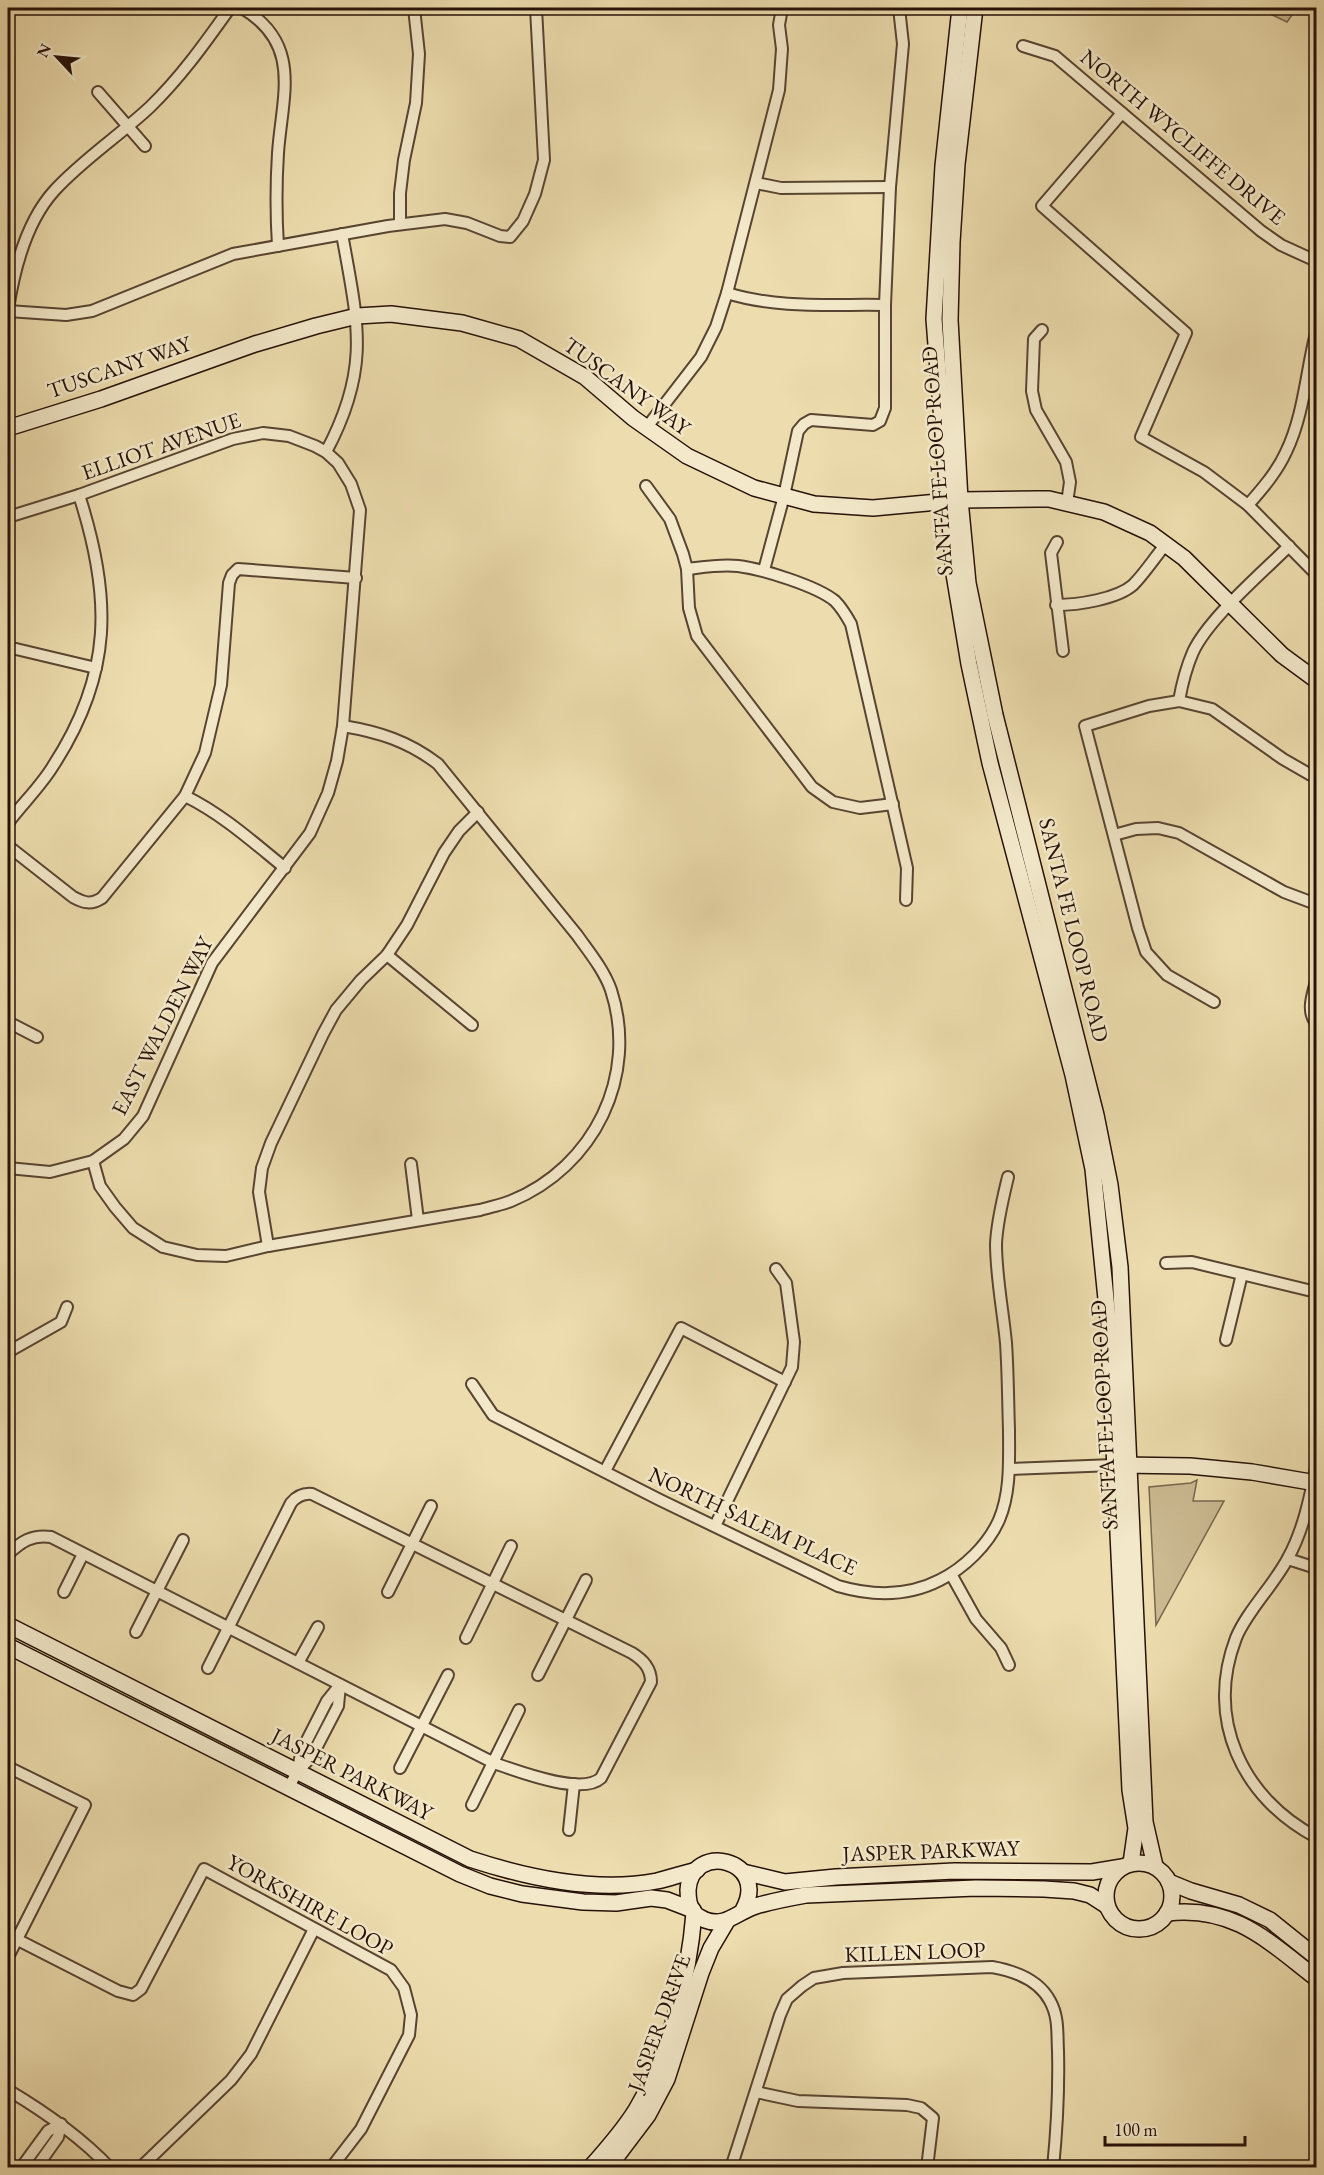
<svg xmlns="http://www.w3.org/2000/svg" width="1324" height="2175" font-family="'EB Garamond',serif">
  <style>
    .green { fill: #cbba92; stroke: #78664d; stroke-width: 1.5 }
    .lines { fill: none; stroke-linecap: round; stroke-linejoin: round }
    .street-casing { stroke: #584432; stroke-width: 14 }
    .secondary-casing { stroke: #261108; stroke-width: 18 }
    .street { stroke: #f3e9ca; stroke-width: 10 }
    .secondary { stroke: #f3e9ca; stroke-width: 15 }
    .labels { text-anchor: middle; dominant-baseline: central; stroke-width: 5; stroke-linejoin: round; paint-order: stroke }
    .street-label { font-size: 22px; fill: #261108; stroke: #f3e9ca }
  </style>
  <rect width="100%" height="100%" fill="#edddae"/>
  <filter id="stains"><feTurbulence type="fractalNoise" baseFrequency=".00333" numOctaves="4"/><feColorMatrix values="0 0 0 0 .2 0 0 0 0 .09 0 0 0 0 .02 0 0 0 .5 -.17"/></filter>
  <radialGradient id="worn" r=".72"><stop offset=".6" stop-color="#630" stop-opacity="0"/><stop offset="1" stop-color="#630" stop-opacity=".3"/></radialGradient>
  <!-- green -->
  <g class="green">
    <path d="M1258 8H1297L1287 22Z"/>
    <path d="M1197 1480 1193 1501H1224L1156 1625 1149 1487 1191 1483Z"/>
  </g>
  <g class="lines">
    <defs>
      <g id="street">
        <path d="M242 8C303 44 282 96 278 153 276 184 276 215 278 246"/>
        <path d="M1023 46 1055 56 1261 231 1281 245 1316 261"/>
        <path d="M98 92 145 146"/>
        <path d="M1122 113 1042 206 1186 333 1141 437 1204 472 1248 505 1316 574"/>
        <path d="M756 183 781 188 890 187"/>
        <path d="M400 224V193L404 160 416 103 419 54 414 8"/>
        <path d="M727 293C778 309 832 304 885 305"/>
        <path d="M8 309C14 270 26 222 54 191 82 160 119 136 150 107 181 77 205 43 230 8"/>
        <path d="M8 311 66 315 92 311 233 254 388 226 445 219 467 223 500 236 510 237 523 221 535 194 544 160 536 8"/>
        <path d="M1042 330 1034 339 1032 391 1036 410 1066 462 1070 482 1067 503"/>
        <path d="M647 427 701 357 716 327 727 293 779 90 782 49 779 25 782 8"/>
        <path d="M326 452C371 368 358 323 342 234"/>
        <path d="M646 486 670 519 683 554 687 569 689 608 697 636 812 787 833 802 860 808 893 804"/>
        <path d="M1248 505C1262 489 1277 472 1286 452 1304 415 1306 372 1316 333"/>
        <path d="M8 517 79 495 233 439 263 433 289 436 315 446 326 452 338 463 351 484 360 510 343 726 337 761 328 793 310 833 212 963 143 1116 124 1139 93 1161 50 1172 8 1168"/>
        <path d="M1057 542 1051 553 1063 651"/>
        <path d="M687 569C704 567 721 564 738 566 762 569 817 586 835 601 842 608 846 615 851 624L907 868 906 900"/>
        <path d="M764 570 784 496 798 431 804 424 811 420 873 425 880 421 885 408V305L890 187 903 44 899 8"/>
        <path d="M1056 605C1078 605 1117 599 1133 585 1145 573 1155 557 1166 544"/>
        <path d="M8 648 16 649 96 668"/>
        <path d="M1179 701C1182 684 1186 668 1193 652 1209 618 1261 574 1289 546"/>
        <path d="M185 796C222 814 253 842 285 868"/>
        <path d="M8 823C22 804 41 786 53 766 113 674 112 597 79 495"/>
        <path d="M1114 835 1136 829 1158 828 1179 833 1284 892 1316 904"/>
        <path d="M8 846 73 897C84 903 91 905 102 898L185 796 205 753 221 685 229 583 232 575 238 569 356 578"/>
        <path d="M387 955 472 1025"/>
        <path d="M1316 981C1313 994 1306 1011 1316 1023"/>
        <path d="M1214 1002 1167 975 1146 952 1138 928 1085 726 1149 706 1179 701 1212 709 1283 759 1316 778"/>
        <path d="M8 1022 37 1037"/>
        <path d="M93 1161 100 1186 115 1207 133 1228 163 1247 197 1255 226 1256 268 1246 480 1210C490 1207 501 1205 511 1201 594 1167 639 1076 611 990 604 970 589 952 577 935L438 764C408 741 379 732 343 726"/>
        <path d="M411 1164 418 1220"/>
        <path d="M268 1246 259 1192 262 1168 271 1143 323 1034 336 1010 361 980 387 955 407 925 444 853 459 831 478 812"/>
        <path d="M1166 1263 1192 1262 1316 1292"/>
        <path d="M1226 1340 1242 1274"/>
        <path d="M8 1352 61 1322 67 1307"/>
        <path d="M472 1384 493 1415 660 1500 838 1586C872 1596 907 1597 940 1580 964 1568 988 1545 999 1520 1011 1492 1009 1459 1009 1430 1008 1401 1008 1372 1006 1343 1003 1311 996 1276 996 1244 997 1221 1003 1198 1008 1177"/>
        <path d="M1316 1467C1310 1498 1303 1531 1288 1558 1274 1585 1247 1611 1236 1638 1205 1719 1242 1798 1316 1837"/>
        <path d="M1010 1469 1114 1465"/>
        <path d="M605 1471 681 1328 785 1382"/>
        <path d="M715 1526 792 1367 794 1342 786 1283 776 1269"/>
        <path d="M8 1554C21 1542 32 1534 51 1537L494 1763C517 1771 582 1796 601 1778L651 1682C651 1668 643 1660 632 1653L312 1494C303 1493 297 1496 291 1503L208 1668"/>
        <path d="M1288 1559 1316 1568"/>
        <path d="M951 1574 976 1619 1001 1648 1009 1665"/>
        <path d="M64 1592 83 1554"/>
        <path d="M388 1592 431 1506"/>
        <path d="M136 1632 183 1540"/>
        <path d="M466 1638 511 1546"/>
        <path d="M298 1663 318 1627"/>
        <path d="M538 1675 586 1580"/>
        <path d="M8 1767 85 1805 8 1957"/>
        <path d="M400 1768 448 1675"/>
        <path d="M298 1771 312 1756 338 1706 340 1685"/>
        <path d="M288 1789 297 1772 302 1750 327 1701 340 1685"/>
        <path d="M472 1805 519 1710"/>
        <path d="M569 1830 574 1784"/>
        <path d="M16 1939 118 1991 133 1995 141 1989 204 1869 391 1970 404 1988 411 2015 409 2035 361 2129 331 2168"/>
        <path d="M8 2090C45 2112 80 2136 110 2168"/>
        <path d="M756 2092 798 2101 907 2105 921 2108 933 2118 927 2168"/>
        <path d="M21 2168 48 2131 61 2124"/>
        <path d="M36 2168 58 2137 61 2124"/>
        <path d="M140 2168 231 2080 251 2054 314 1929"/>
        <path d="M731 2168 780 2015 787 1999 802 1986 814 1978 843 1973 992 1967C1015 1971 1039 1980 1050 2001 1059 2017 1057 2034 1058 2051 1059 2091 1057 2128 1053 2168"/>
      </g>
      <g id="secondary">
        <path d="M960 8 943 166 934 319 954 574 969 664 990 763 1073 1075 1093 1169 1108 1319 1130 1790 1136 1828 1131 1863"/>
        <path d="M975 8 957 164 952 242 950 320 960 500 968 583 995 715 1096 1115 1110 1185 1120 1267 1145 1822 1155 1866"/>
        <path d="M8 428 101 399 255 344 316 326 357 316 391 314 462 323 519 339 585 377 633 418 687 456 754 488 814 504 873 508 960 500 1038 499H1049L1104 512 1150 533 1184 558 1282 655 1316 680"/>
        <path d="M1120 1465 1190 1466 1252 1472 1316 1483"/>
        <path d="M8 1625 470 1859C528 1878 595 1893 657 1881 670 1878 684 1873 697 1870"/>
        <path d="M8 1646 460 1874 490 1886 522 1894 583 1902 616 1903 651 1898 667 1900 693 1910"/>
        <circle cx="1139" cy="1896" r="33"/>
        <path d="M743 1872 785 1882 836 1877 954 1871 1092 1872 1122 1867"/>
        <path d="M1169 1882 1191 1891 1239 1905 1270 1920 1316 1957"/>
        <path d="M743 1910C771 1859 691 1841 688 1890 688 1897 689 1907 694 1912 696 1916 702 1918 705 1920 726 1928 738 1911 756 1906 773 1901 789 1898 806 1895L976 1888 1044 1889 1074 1891 1090 1895 1107 1906"/>
        <path d="M1167 1913C1233 1905 1268 1941 1316 1978"/>
        <path d="M590 2168C607 2149 623 2131 636 2110 669 2055 689 1977 694 1913"/>
        <path d="M608 2168 648 2115 667 2079 701 1973 711 1948 727 1921"/>
      </g>
    </defs>
    <!-- street casing -->
    <use href="#street" class="street-casing"/>
    <!-- secondary casing -->
    <use href="#secondary" class="secondary-casing"/>
    <!-- street -->
    <use href="#street" class="street"/>
    <!-- secondary -->
    <use href="#secondary" class="secondary"/>
  </g>
  <g class="labels">
    <!-- street labels -->
    <g class="street-label">
      <text transform="translate(1183 137) rotate(40)">NORTH WYCLIFFE DRIVE</text>
      <text transform="translate(119 367) rotate(-19)">TUSCANY WAY</text>
      <text transform="translate(627 386) rotate(36)">TUSCANY WAY</text>
      <text transform="translate(161 446) rotate(-19)">ELLIOT AVENUE</text>
      <text transform="translate(937 461) rotate(-94)">SANTA FE LOOP ROAD</text>
      <text transform="translate(1074 930) rotate(76)">SANTA FE LOOP ROAD</text>
      <text transform="translate(162 1026) rotate(-63)">EAST WALDEN WAY</text>
      <text transform="translate(1104 1415) rotate(-93)">SANTA FE LOOP ROAD</text>
      <text transform="translate(753 1521) rotate(25)">NORTH SALEM PLACE</text>
      <text transform="translate(352 1774) rotate(27)">JASPER PARKWAY</text>
      <text transform="translate(931 1851) rotate(-2)">JASPER PARKWAY</text>
      <text transform="translate(310 1905) rotate(29)">YORKSHIRE LOOP</text>
      <text transform="translate(915 1952) rotate(-2)">KILLEN LOOP</text>
      <text transform="translate(659 2023) rotate(-70)">JASPER DRIVE</text>
    </g>
  </g>
  <!-- margin -->
  <rect width="1324" height="2175" fill="none" stroke="#edddae" stroke-width="30"/>
  <rect x="9" y="9" width="1306" height="2157" fill="none" stroke="#261108" stroke-width="3"/>
  <rect x="15" y="15" width="1294" height="2145" fill="none" stroke="#261108" stroke-width="1.5"/>
  <!-- north arrow -->
  <g transform="translate(57 57) rotate(296)" stroke="#f3e9ca" stroke-width="4.5" paint-order="stroke">
  <path d="M0-4.5L10 22L0 15L-10 22Z" fill="#261108"/>
  <text y="-9" font-size="16" font-weight="bold" text-anchor="middle" fill="#261108">N</text>
  </g>
  <!-- scale -->
  <path d="M1105 2136v9h140v-9" fill="none" stroke="#261108" stroke-width="3"/>
  <text x="1114" y="2136" font-size="18" fill="#261108" stroke="#f3e9ca" stroke-width="4.5" paint-order="stroke">100 m</text>
  <rect width="100%" height="100%" filter="url(#stains)"/>
  <rect width="100%" height="100%" fill="url(#worn)"/>
</svg>
